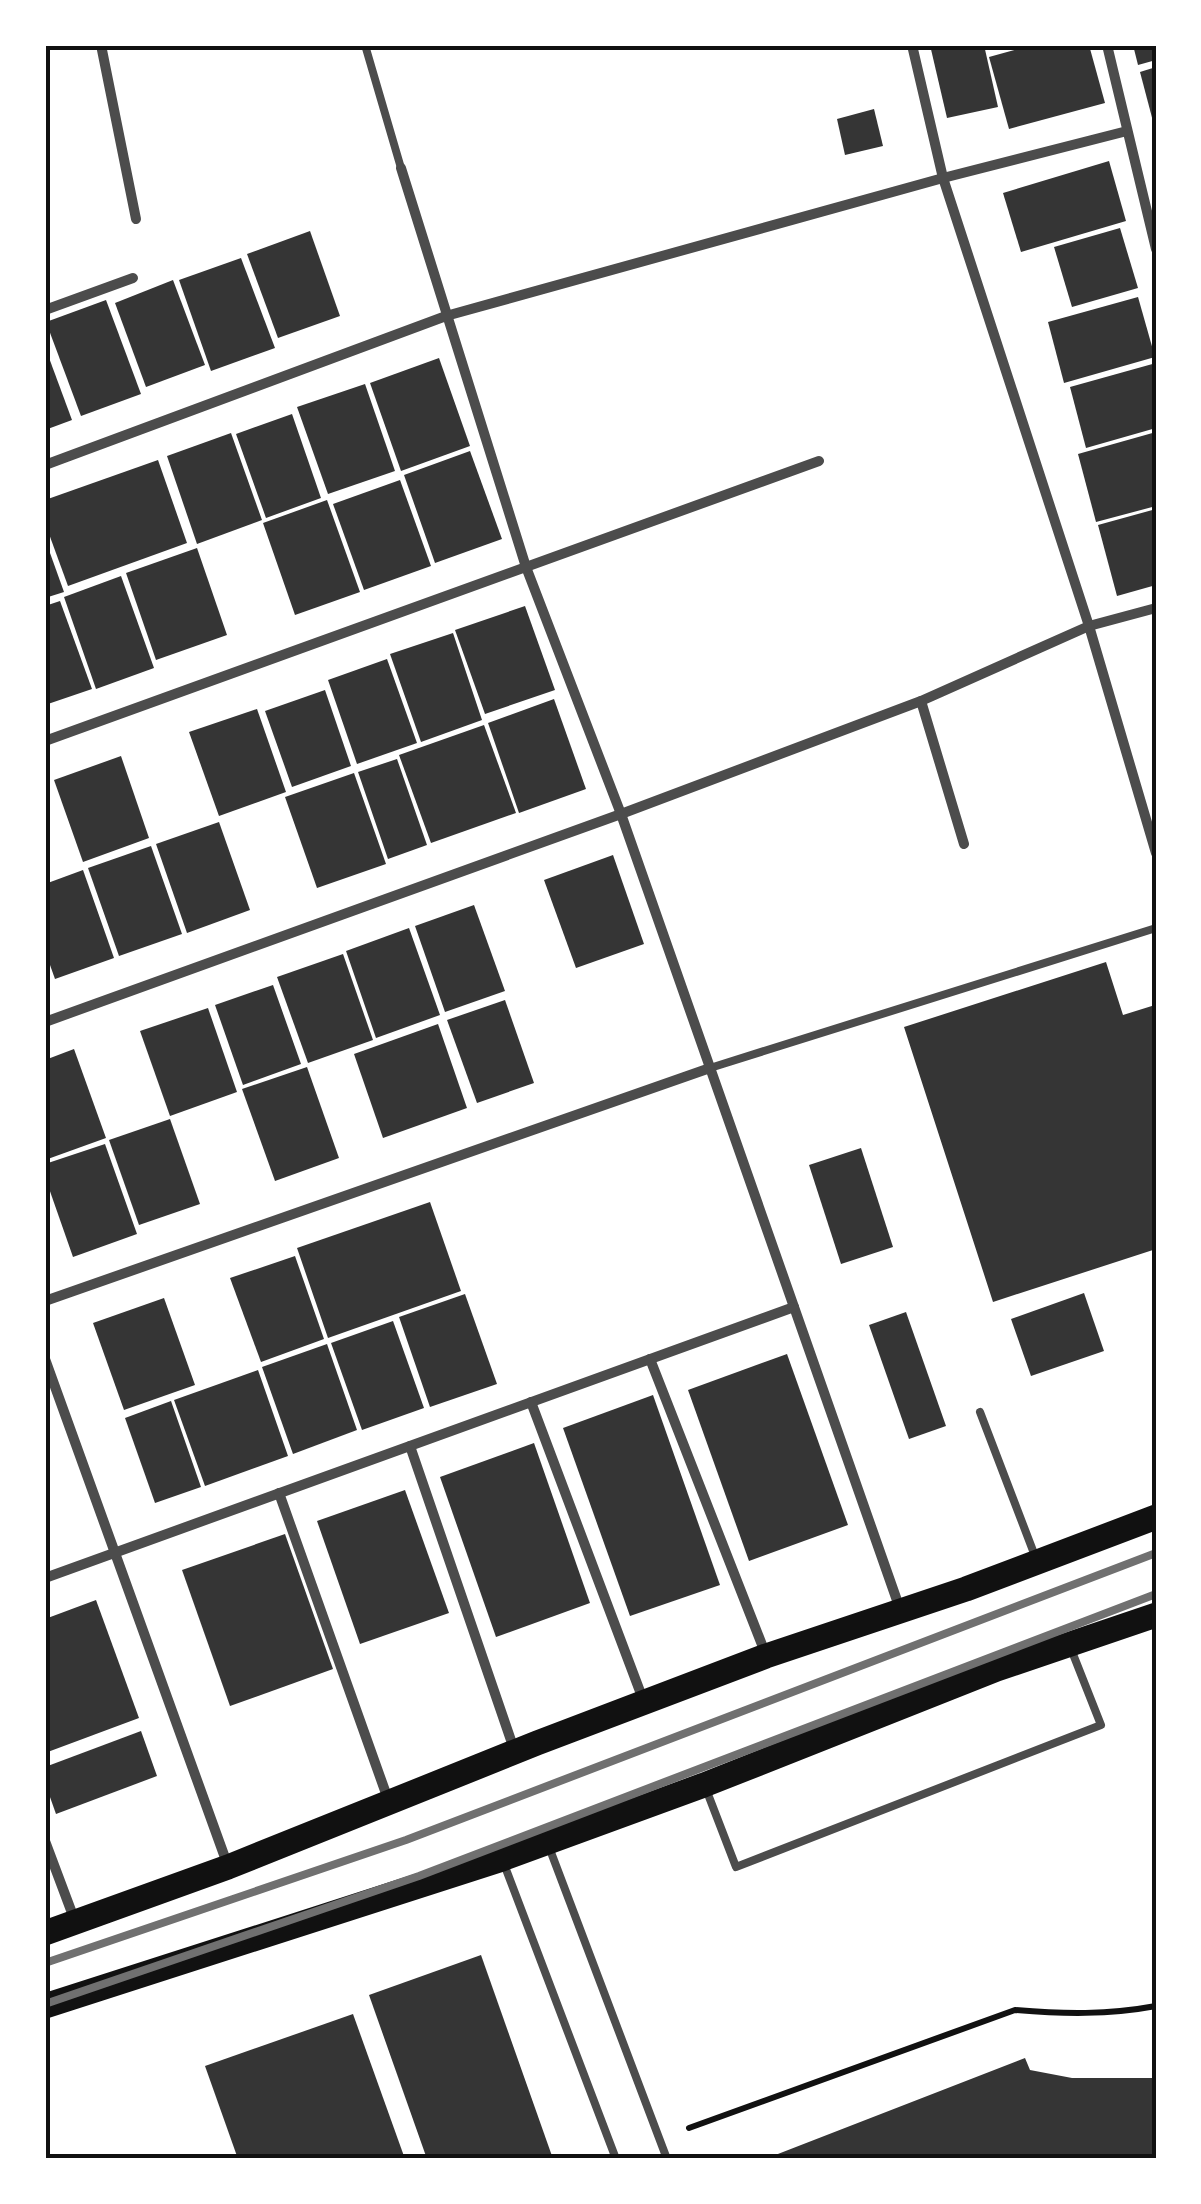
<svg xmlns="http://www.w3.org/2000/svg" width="1201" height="2204" font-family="'Noto Serif',serif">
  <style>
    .building { fill: #353535 }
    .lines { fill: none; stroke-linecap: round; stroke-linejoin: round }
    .path { stroke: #111; stroke-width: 6 }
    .service { stroke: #4c4c4c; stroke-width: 8 }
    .minor { stroke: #4c4c4c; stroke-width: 10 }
    .primary { stroke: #111; stroke-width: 25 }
    .rail { stroke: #707070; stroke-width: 8 }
    .neatline { fill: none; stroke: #111; stroke-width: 4 }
  </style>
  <rect width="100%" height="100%" fill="#fff"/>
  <!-- building -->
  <g class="building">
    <path d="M930 45H984L998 107 947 118Z"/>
    <path d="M1033 45H1089L1105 103 1009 129 989 57Z"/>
    <path d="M1133 45H1156V60L1138 65Z"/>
    <path d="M1156 67V128L1155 129 1140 72Z"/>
    <path d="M874 109 883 146 845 155 837 119Z"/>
    <path d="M1109 161 1126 221 1021 252 1003 193Z"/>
    <path d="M1120 228 1138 288 1072 307 1054 247Z"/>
    <path d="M310 231 340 316 278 338 247 254Z"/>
    <path d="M241 258 275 348 211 371 179 280Z"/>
    <path d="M173 280 205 365 146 387 115 303Z"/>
    <path d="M1138 297 1155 357 1064 383 1048 322Z"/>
    <path d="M106 300 141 394 81 416 46 322Z"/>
    <path d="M45 347 72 420 45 430Z"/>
    <path d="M439 358 470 446 401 471 370 383Z"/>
    <path d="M1156 363V428L1086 448 1070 387Z"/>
    <path d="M365 384 395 471 328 494 297 407Z"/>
    <path d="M292 414 321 498 266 518 236 434Z"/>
    <path d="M1156 432V506L1096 522 1078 454Z"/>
    <path d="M231 433 262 520 197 544 167 456Z"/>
    <path d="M470 451 502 539 435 563 404 475Z"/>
    <path d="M158 460 187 543 68 586 45 523V500Z"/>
    <path d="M400 480 431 566 364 590 333 504Z"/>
    <path d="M327 500 360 592 295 615 263 523Z"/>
    <path d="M1156 509V585L1117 596 1098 525Z"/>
    <path d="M45 539 64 592 45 598Z"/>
    <path d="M197 548 227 635 156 660 126 573Z"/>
    <path d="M121 576 154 668 96 689 64 597Z"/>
    <path d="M60 601 92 689 45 705V606Z"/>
    <path d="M525 606 555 690 485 714 455 630Z"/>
    <path d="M453 633 482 720 421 742 390 654Z"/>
    <path d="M387 659 417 743 357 764 328 680Z"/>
    <path d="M325 690 351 766 292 787 265 711Z"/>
    <path d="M554 699 586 789 519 813 488 723Z"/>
    <path d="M257 709 286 792 219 816 189 732Z"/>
    <path d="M484 725 516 813 431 843 399 755Z"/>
    <path d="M121 756 149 838 83 862 54 780Z"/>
    <path d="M397 759 427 845 388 859 358 772Z"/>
    <path d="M354 773 386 864 317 888 285 797Z"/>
    <path d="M219 822 250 910 187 933 156 844Z"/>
    <path d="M151 846 182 934 119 956 88 868Z"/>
    <path d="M613 855 644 944 576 968 544 880Z"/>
    <path d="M83 870 114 958 55 979 45 951V884Z"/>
    <path d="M474 905 505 991 445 1012 415 926Z"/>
    <path d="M409 928 440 1015 376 1038 346 951Z"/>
    <path d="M343 954 373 1040 308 1063 277 977Z"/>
    <path d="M1106 962 1123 1015 1155 1005 1156 1010V1249L993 1302 904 1027Z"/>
    <path d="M273 985 301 1064 243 1085 215 1005Z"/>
    <path d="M505 1000 534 1083 477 1103 447 1020Z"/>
    <path d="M208 1008 237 1092 170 1116 140 1031Z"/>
    <path d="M438 1024 467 1108 383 1138 354 1054Z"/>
    <path d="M74 1049 106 1138 45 1160V1060Z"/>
    <path d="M307 1067 339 1158 275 1181 242 1089Z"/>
    <path d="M170 1119 200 1204 139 1225 109 1140Z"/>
    <path d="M105 1144 137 1234 73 1257 45 1177V1164Z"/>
    <path d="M861 1148 893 1247 841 1264 809 1165Z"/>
    <path d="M430 1202 461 1291 328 1338 297 1248Z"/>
    <path d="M295 1256 324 1339 261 1362 230 1278Z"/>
    <path d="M1084 1293 1104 1351 1031 1376 1011 1319Z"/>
    <path d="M465 1294 497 1384 430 1407 399 1317Z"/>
    <path d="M164 1298 195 1385 124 1410 93 1323Z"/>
    <path d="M906 1312 946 1426 909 1439 869 1325Z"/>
    <path d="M393 1321 424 1408 362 1430 331 1343Z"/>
    <path d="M327 1344 357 1430 293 1454 262 1367Z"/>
    <path d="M787 1354 848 1525 749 1561 688 1390Z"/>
    <path d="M258 1370 288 1456 205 1486 174 1400Z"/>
    <path d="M653 1395 720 1585 630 1616 563 1428Z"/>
    <path d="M171 1401 201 1487 155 1503 125 1418Z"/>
    <path d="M534 1443 590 1603 496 1637 440 1477Z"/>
    <path d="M405 1490 449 1613 360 1644 317 1521Z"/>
    <path d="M285 1534 333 1669 230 1706 182 1570Z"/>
    <path d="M96 1600 139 1718 45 1753V1619Z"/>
    <path d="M141 1731 157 1776 56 1814 45 1783V1767Z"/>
    <path d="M481 1955 552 2156 543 2159H427L369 1995Z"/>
    <path d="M353 2014 405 2159H238L205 2066Z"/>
    <path d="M1025 2058 1030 2070 1072 2078H1156V2159H765Z"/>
  </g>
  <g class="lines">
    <!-- path -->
    <path class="path" d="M689 2128 1015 2010C1063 2014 1108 2015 1156 2006"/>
    <!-- service -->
    <g class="service">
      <path d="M365 45 401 168"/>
      <path d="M710 1068 1156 928"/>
      <path d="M980 1412 1035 1556"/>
      <path d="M706 1789 736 1867 1101 1725 1071 1649"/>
      <path d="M549 1847 667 2159"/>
      <path d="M504 1864 616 2159"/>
    </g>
    <!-- minor -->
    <g class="minor">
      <path d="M101 45 136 219"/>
      <path d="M912 45 943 178 1089 626 1156 853"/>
      <path d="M1107 45 1156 249"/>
      <path d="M401 168 526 567 621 814 900 1609"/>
      <path d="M45 310 133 278"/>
      <path d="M45 465 446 316 943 178 1127 131"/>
      <path d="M921 701 1089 626 1156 608"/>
      <path d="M45 741 819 461"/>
      <path d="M45 1022 621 814 921 701 964 844"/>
      <path d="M45 1301 710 1068"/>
      <path d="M45 1359 228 1866"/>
      <path d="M650 1359 766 1655"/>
      <path d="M531 1402 644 1702"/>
      <path d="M410 1446 515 1752"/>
      <path d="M279 1493 389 1802"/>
      <path d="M45 1578 794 1307"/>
      <path d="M45 1841 75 1921"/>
    </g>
    <!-- primary -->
    <g class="primary">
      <path d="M45 1933 228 1867 537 1743 766 1656 966 1589 1156 1517"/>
      <path d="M45 2006 502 1859 704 1785 997 1669 1156 1615"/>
    </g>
    <!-- rail -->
    <g class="rail">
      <path d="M45 1963 406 1840 1156 1553"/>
      <path d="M45 2004 419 1876 1156 1594"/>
    </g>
  </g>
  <!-- border -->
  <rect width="1201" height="2204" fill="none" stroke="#ffffff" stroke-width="95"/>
  <rect x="48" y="48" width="1106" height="2108" class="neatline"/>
</svg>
